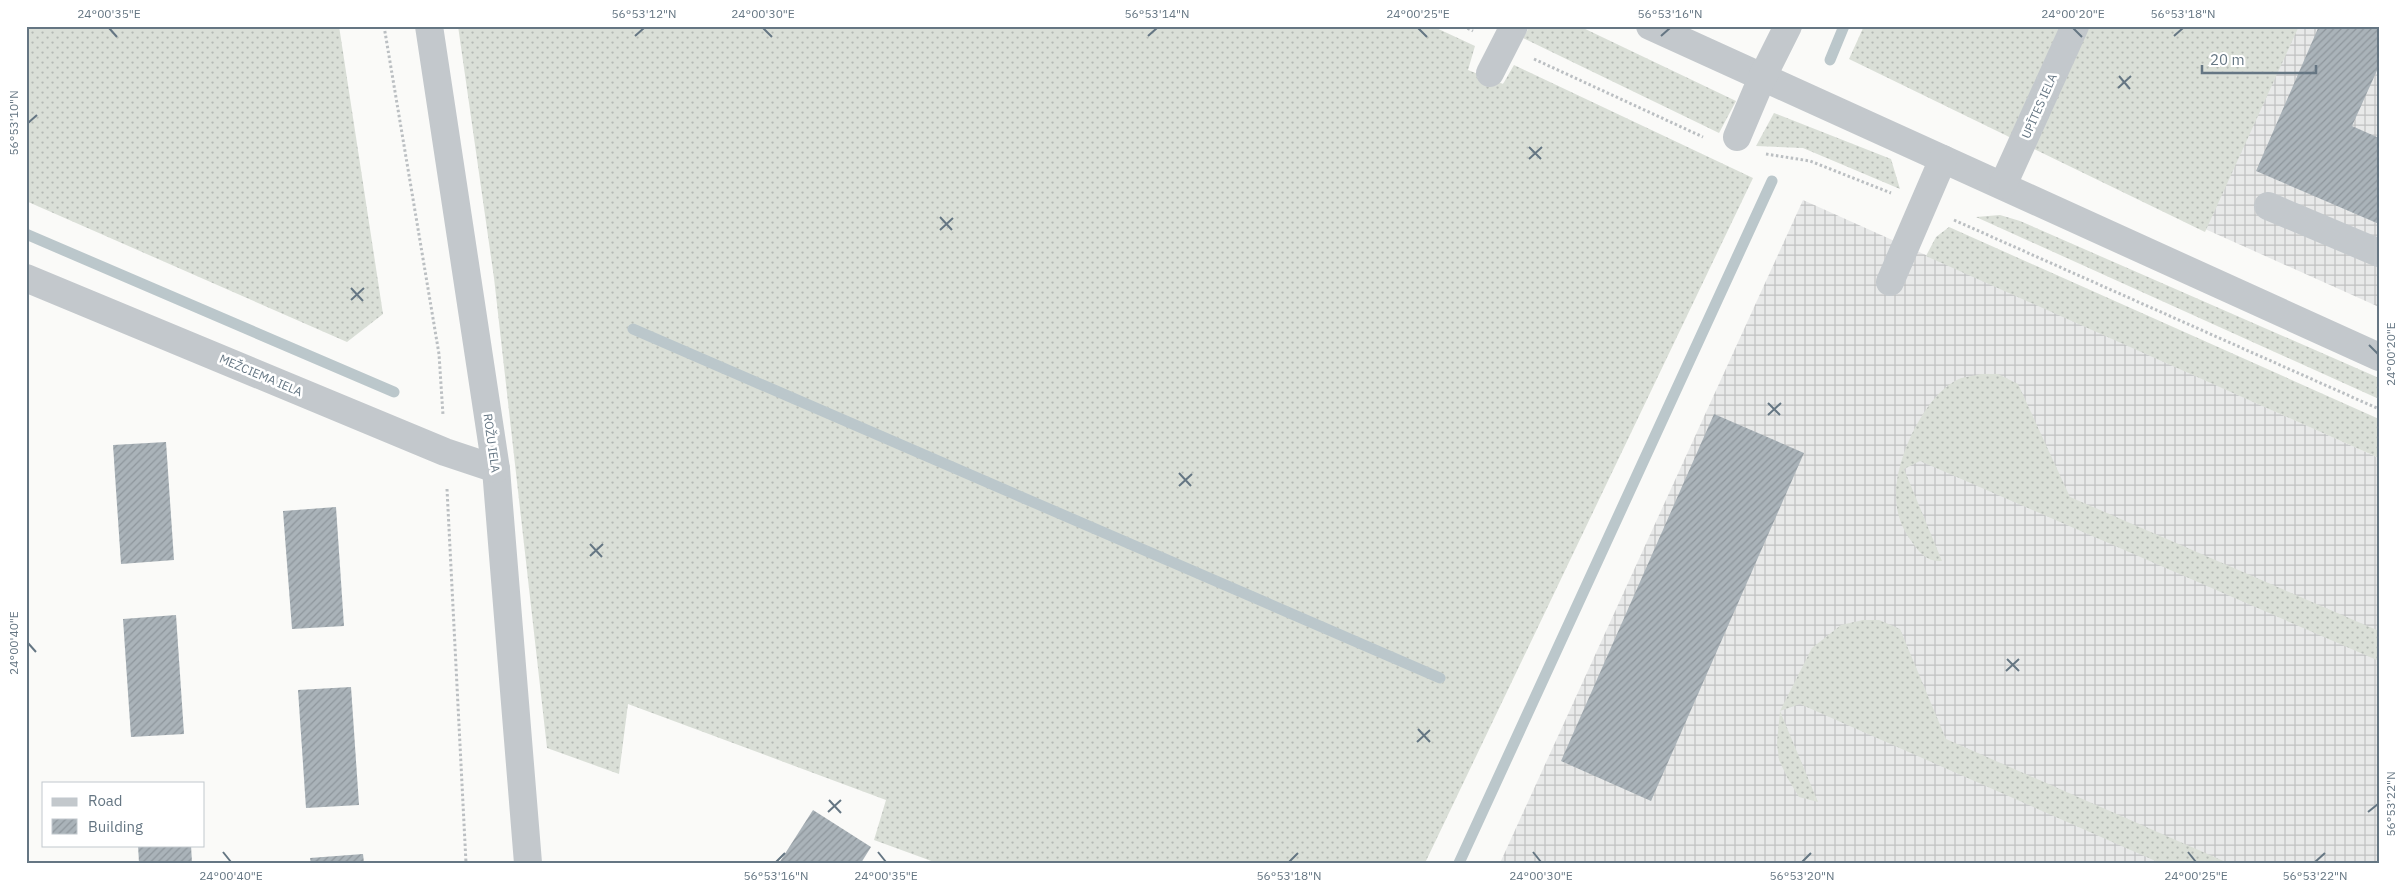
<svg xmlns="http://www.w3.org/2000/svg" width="2405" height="889" font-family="'IBM Plex Sans',sans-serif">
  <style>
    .industrial { fill: url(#industrial-grid) }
    .grass { fill: url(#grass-dots) }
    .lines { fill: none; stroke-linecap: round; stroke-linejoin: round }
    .stream { stroke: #bbc7cb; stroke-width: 11 }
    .building { fill: url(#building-hatch) }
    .path { stroke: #bbbfc2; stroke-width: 3; stroke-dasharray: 2.5 2.5; stroke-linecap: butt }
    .minor { stroke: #c3c8cc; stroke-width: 28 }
    .ticks { fill: none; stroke: #657683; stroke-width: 2 }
    .labels { text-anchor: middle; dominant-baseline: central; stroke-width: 5; stroke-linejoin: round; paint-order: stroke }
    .street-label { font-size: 12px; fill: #657683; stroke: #fff }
    .neatline { fill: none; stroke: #657683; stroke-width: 2 }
    .ticks-label { font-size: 12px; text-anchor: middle; fill: #657683 }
  </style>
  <defs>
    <pattern id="industrial-grid" width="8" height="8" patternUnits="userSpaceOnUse" patternTransform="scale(1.25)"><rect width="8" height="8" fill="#e8e9e9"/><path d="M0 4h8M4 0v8" fill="none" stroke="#c0c1c2"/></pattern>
    <pattern id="grass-dots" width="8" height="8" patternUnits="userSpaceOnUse" patternTransform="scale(1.25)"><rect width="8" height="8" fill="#dadfd7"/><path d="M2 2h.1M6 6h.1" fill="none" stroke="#b4b9b4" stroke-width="1.8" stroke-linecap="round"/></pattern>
    <pattern id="building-hatch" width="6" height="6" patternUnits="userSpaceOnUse" patternTransform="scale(1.25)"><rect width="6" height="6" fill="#aab3b9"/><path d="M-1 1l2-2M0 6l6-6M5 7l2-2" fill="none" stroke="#8e969c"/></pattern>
  </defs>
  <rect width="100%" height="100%" fill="#fafaf8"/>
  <!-- industrial -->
  <g class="industrial">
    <path d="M2298 26H2379V307L2205 229Z"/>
    <path d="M1803 200 2379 458V863H1500Z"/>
  </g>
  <!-- grass -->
  <g class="grass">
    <path d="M26 26H339L383 314 347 342 26 201Z"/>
    <path d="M458 26H1432L1475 46 1468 70 1503 84 1514 65 1753 178 1425 863H937L874 840 886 800 628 704 619 774 547 748 494 278Z"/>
    <path d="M1530 26H1579L1736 101 1719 133 1523 38Z"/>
    <path d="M1864 26H2299L2205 232 1849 59Z"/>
    <path d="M1774 113 1891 159 1900 189 1803 148 1756 146Z"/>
    <path d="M2000 215 2020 221 2379 378V399L1976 217Z"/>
    <path d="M1949 227 2379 419V458L1926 256 1936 237Z"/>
    <path d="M1981 374H1998L2018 384 2070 497 2379 631V661L1920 461 1904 469 1942 561C1928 562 1920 554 1912 542 1902 529 1896 513 1896 496 1895 460 1924 395 1959 379 1966 376 1974 376 1981 374Z"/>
    <path d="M1863 620H1879L1900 629 1946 739 2228 863H2160L1800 704 1780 711 1818 802 1799 797 1788 779 1779 760 1777 743 1780 711 1812 648 1841 625Z"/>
  </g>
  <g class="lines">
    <!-- stream -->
    <g class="stream">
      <path d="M1830 60 1844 26"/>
      <path d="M26 234 394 392"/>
      <path d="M633 329 1440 678"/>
      <path d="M1459 863 1772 181"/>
    </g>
  </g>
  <!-- building -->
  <g class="building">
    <path d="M2319 26H2379V66L2352 126 2379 138V224L2256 171Z"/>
    <path d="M1714 414 1804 453 1651 801 1561 761Z"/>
    <path d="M166 442 174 560 121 564 113 445Z"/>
    <path d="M336 507 344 626 292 629 283 511Z"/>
    <path d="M176 615 184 734 131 737 123 619Z"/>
    <path d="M351 687 359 805 306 808 298 690Z"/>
    <path d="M813 810 871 847 861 863H779Z"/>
    <path d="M138 845H191L192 863H139Z"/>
    <path d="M363 854 364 863H311L310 858Z"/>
  </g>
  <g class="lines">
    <!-- path -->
    <g class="path">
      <path d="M384 26 439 354 443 415"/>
      <path d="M1463 26 1473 31"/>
      <path d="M1534 59 1703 137"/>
      <path d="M1766 154 1810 161 1891 193"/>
      <path d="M1954 220 2379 409"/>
      <path d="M447 489 466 863"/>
    </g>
    <!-- minor -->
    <g class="minor">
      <path d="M429 26 496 469 528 863"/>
      <path d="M1650 26 2379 357"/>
      <path d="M1490 73 1514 26"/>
      <path d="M1737 137 1762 78 1788 26"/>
      <path d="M2003 185 2075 26"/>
      <path d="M2268 206 2379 253"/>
      <path d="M26 278 445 452 496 469"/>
      <path d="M1890 282 1943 159"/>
    </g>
  </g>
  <!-- ticks -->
  <path class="ticks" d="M109 28 117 37M763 28 772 37M1418 28 1427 37M2073 28 2082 37M635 36 644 28M1148 36 1157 28M1661 36 1670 28M2174 36 2183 28M2119 76 2130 89M2118 88 2131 76M28 123 37 115M1529 147 1541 159M1529 159 1542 147M940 217 952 230M940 230 953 218M351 288 363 301M351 300 364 288M2369 345 2378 354M1768 403 1780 415M1768 415 1781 403M1179 473 1191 486M1179 486 1192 474M590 544 602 557M590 556 603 544M28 643 36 652M2007 659 2019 671M2006 671 2019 659M1418 729 1430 742M1417 742 1430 730M829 800 841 813M828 812 841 800M2368 812 2378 804M223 852 231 862M878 852 886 862M1533 852 1541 862M2188 852 2196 862M776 862 785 853M1289 862 1298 853M1802 862 1811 853M2315 862 2325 853"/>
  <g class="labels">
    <!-- street labels -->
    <g class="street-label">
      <text transform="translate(2039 106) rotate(-66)">UPĪTES IELA</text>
      <text transform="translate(261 375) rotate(23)">MEŽCIEMA IELA</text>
      <text transform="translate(492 443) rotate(82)">ROŽU IELA</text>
    </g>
  </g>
  <!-- border -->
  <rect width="2405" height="889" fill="none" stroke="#ffffff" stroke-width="55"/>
  <!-- legend -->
  <rect x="42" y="782" width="162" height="65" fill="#ffffff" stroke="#c1c8cd"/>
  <rect x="52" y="798" width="25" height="8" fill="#c3c8cc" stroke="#c1c8cd"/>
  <text x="88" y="806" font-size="15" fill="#657683">Road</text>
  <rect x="52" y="819" width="25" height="15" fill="url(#building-hatch)" stroke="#c1c8cd"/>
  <text x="88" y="832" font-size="15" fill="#657683">Building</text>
  <!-- scale -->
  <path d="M2202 65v8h114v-8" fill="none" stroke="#657683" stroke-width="2.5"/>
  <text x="2210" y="65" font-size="15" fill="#657683" stroke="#ffffff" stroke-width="4" paint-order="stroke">20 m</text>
  <rect x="28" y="28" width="2350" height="834" class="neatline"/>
  <g class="ticks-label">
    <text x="109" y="18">24°00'35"E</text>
    <text x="644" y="18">56°53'12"N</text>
    <text x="763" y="18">24°00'30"E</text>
    <text x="1157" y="18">56°53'14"N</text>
    <text x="1418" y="18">24°00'25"E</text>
    <text x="1670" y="18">56°53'16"N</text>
    <text x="2073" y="18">24°00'20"E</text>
    <text x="2183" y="18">56°53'18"N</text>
    <text transform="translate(14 123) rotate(-90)" y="4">56°53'10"N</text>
    <text transform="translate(2391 354) rotate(-90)" y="4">24°00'20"E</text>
    <text transform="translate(14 643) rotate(-90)" y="4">24°00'40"E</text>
    <text transform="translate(2391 804) rotate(-90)" y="4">56°53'22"N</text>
    <text x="231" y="880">24°00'40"E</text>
    <text x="776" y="880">56°53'16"N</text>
    <text x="886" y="880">24°00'35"E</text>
    <text x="1289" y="880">56°53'18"N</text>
    <text x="1541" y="880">24°00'30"E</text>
    <text x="1802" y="880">56°53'20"N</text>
    <text x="2196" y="880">24°00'25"E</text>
    <text x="2315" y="880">56°53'22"N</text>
  </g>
</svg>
